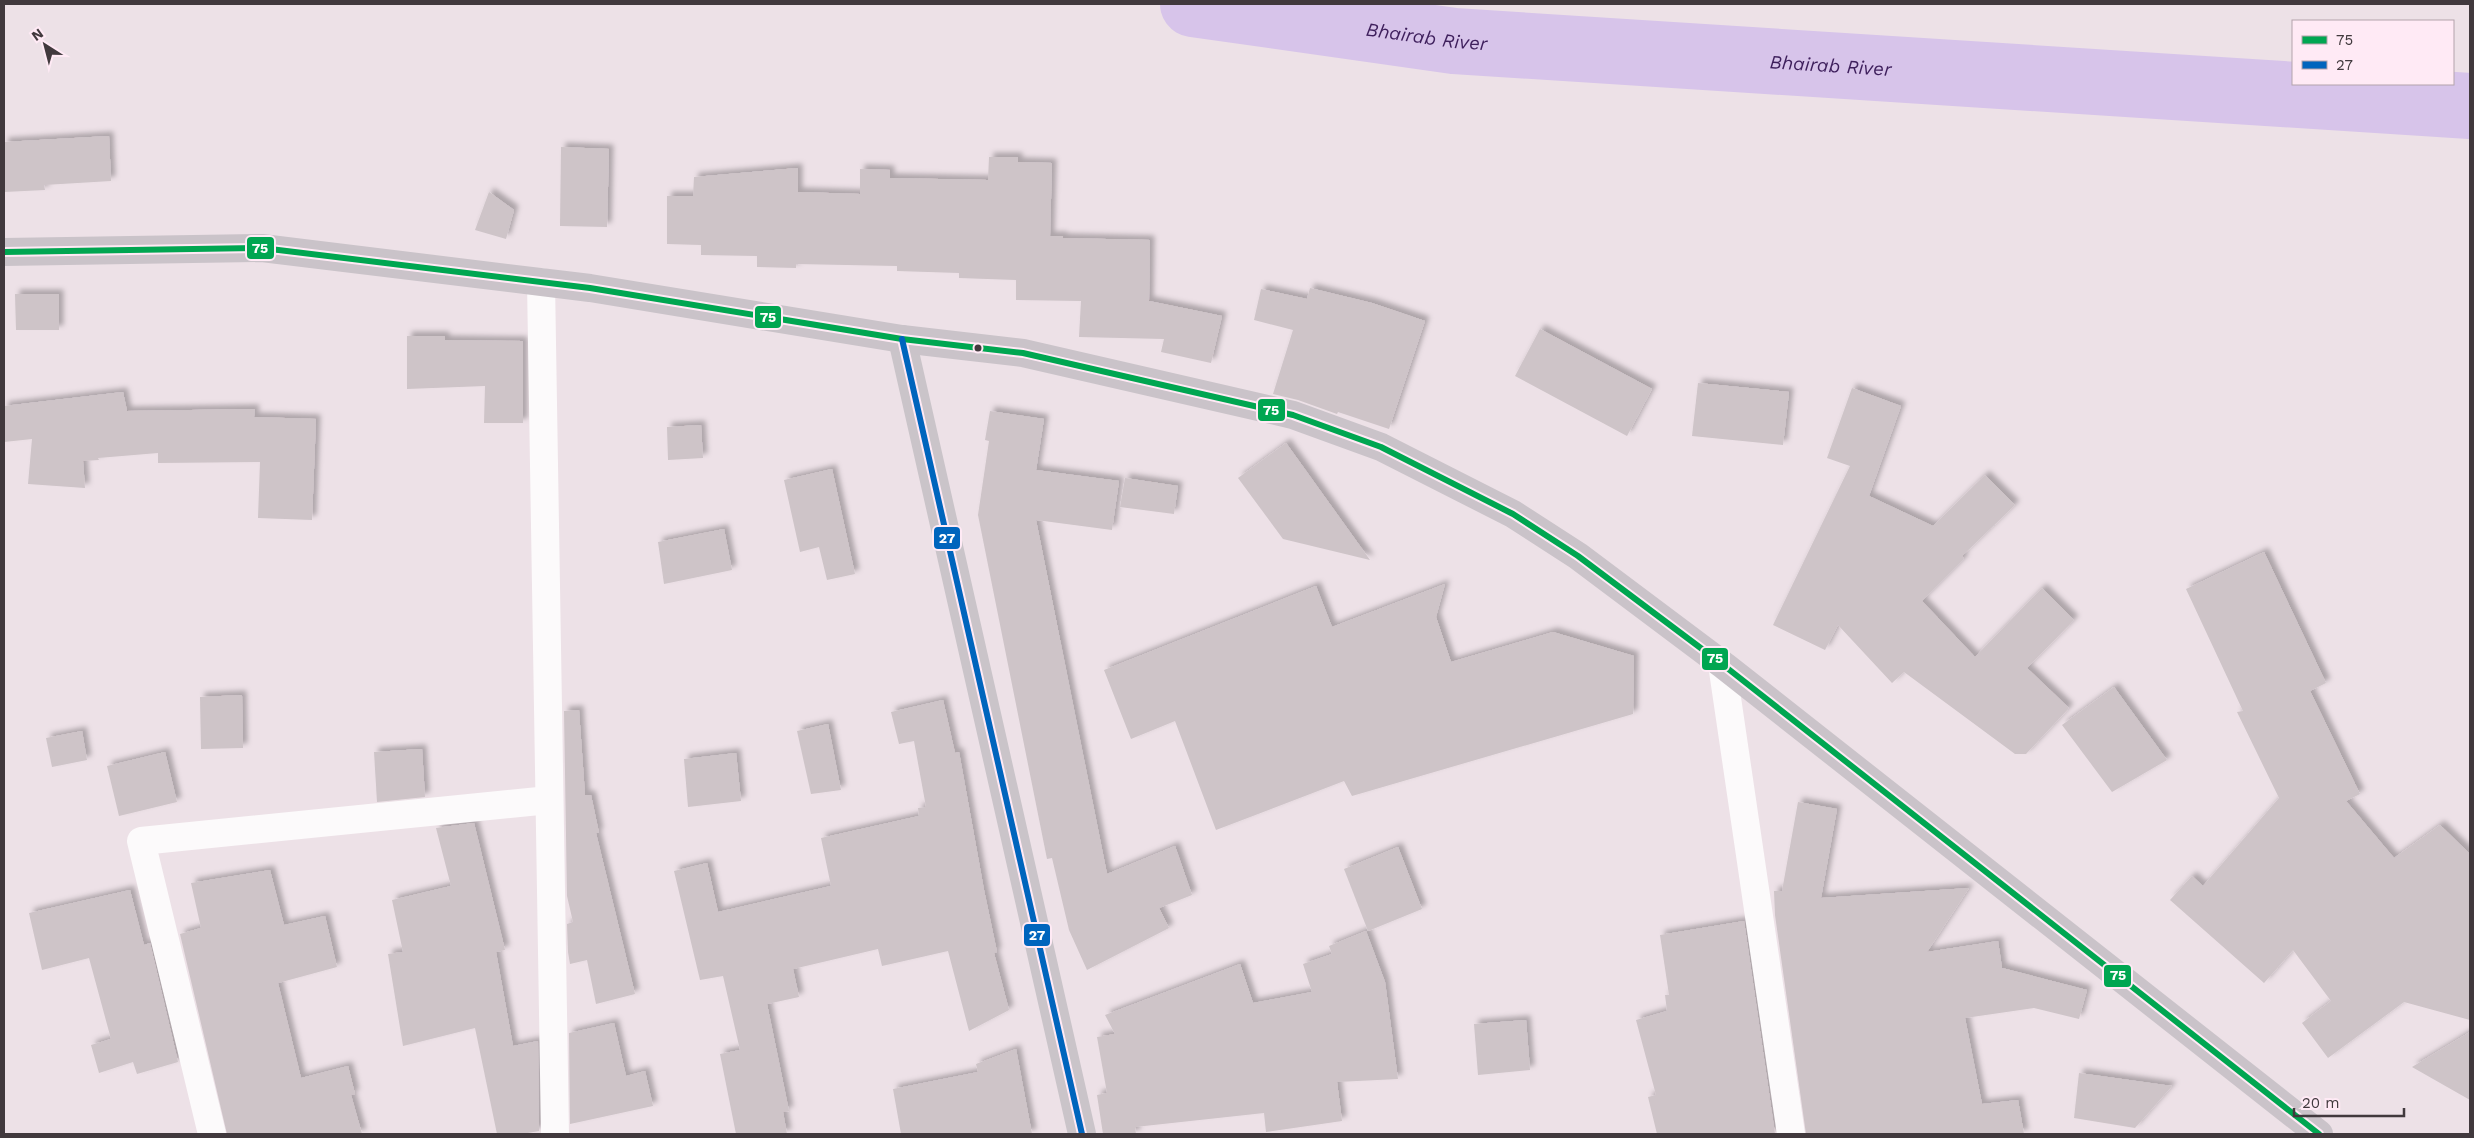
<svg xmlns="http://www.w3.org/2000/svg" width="2474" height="1138" font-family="'Work Sans',sans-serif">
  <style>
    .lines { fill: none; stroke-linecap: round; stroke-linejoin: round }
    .river { stroke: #d7c4ea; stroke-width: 66 }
    .building { fill: #cec4c8; filter: url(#shadow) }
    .minor { stroke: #fcfafb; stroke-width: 28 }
    .primary { stroke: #cac4c9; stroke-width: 28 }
    .trunk { stroke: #cac3c9; stroke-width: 28 }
    .bus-1-casing { stroke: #ffeaf5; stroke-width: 10 }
    .bus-2-casing { stroke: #ffeaf5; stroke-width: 10 }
    .bus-1 { stroke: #00a651; stroke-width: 6 }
    .bus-2 { stroke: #0065bd; stroke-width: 6 }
    .bus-dot { fill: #41393d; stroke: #ffeaf5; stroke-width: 2 }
    .labels { text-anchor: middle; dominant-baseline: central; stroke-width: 4; stroke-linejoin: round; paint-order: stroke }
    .water-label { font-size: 19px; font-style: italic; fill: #3e1f5c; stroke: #ffeaf5 }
    .line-badge { stroke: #ffeaf5; stroke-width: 2 }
    .badge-label { font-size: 14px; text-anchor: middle; font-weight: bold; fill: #fff }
  </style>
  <defs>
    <filter id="shadow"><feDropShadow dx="4.5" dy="-4.5" stdDeviation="2.5" flood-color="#0004"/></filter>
  </defs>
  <rect width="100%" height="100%" fill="#ede1e7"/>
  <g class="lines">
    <!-- river -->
    <path class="river" id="s1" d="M1193 4 1454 41 2470 106"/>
  </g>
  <!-- building -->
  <g class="building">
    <path d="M109 136 111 181 44 185 45 190 4 192V142Z"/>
    <path d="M561 147 609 149 607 227 560 226Z"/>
    <path d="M989 157H1018V162L1052 163 1050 236H1063V238L1150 240 1149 301 1222 316 1211 363 1161 352 1164 339 1079 337 1081 301 1016 300V280L959 278V273L897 271V266L796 264V268L757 267V256L701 255V245L667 244V196H693L694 177 798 168V192L860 194V169L890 170V178L988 180Z"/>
    <path d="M489 192 514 210 506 239 475 230Z"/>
    <path d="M1310 288 1372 303 1425 321 1389 429 1338 412 1337 414 1298 400 1273 394 1293 330 1254 320 1261 289 1307 299Z"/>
    <path d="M15 294H59V330H16Z"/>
    <path d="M1540 329 1652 389 1627 436 1515 376Z"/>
    <path d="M407 336H445V340L523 341V423H484L485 386 407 389Z"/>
    <path d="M1698 383 1789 392 1783 445 1692 436Z"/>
    <path d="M1852 388 1901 406 1869 496 1933 526 1985 475 2015 505 1962 556 1964 559 1922 601 1975 657 2042 588 2074 620 2027 668 2069 708 2026 754H2015L1904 672 1892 683 1838 625 1825 650 1773 625 1850 466 1827 458Z"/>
    <path d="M123 392 127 411 255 409 254 417 316 419 312 520 258 518 260 462 158 463V453L98 458 99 460 83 461 85 488 28 484 32 439 4 442V406Z"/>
    <path d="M990 411 1044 419 1036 470 1119 481 1112 530 1036 520 1107 874 1175 846 1192 895 1159 908 1169 928 1087 970 1069 930 1052 858 1047 859 978 515 989 441 985 440Z"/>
    <path d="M701 425 703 458 668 460 667 427Z"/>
    <path d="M1286 443 1370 560 1283 539 1238 478Z"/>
    <path d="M832 469 855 574 827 580 819 547 800 552 784 480Z"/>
    <path d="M1125 478 1178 486 1174 514 1120 507Z"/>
    <path d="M724 529 732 570 664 584 658 542Z"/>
    <path d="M2264 552 2326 683 2310 691 2360 794 2346 801 2394 858 2440 825 2470 854V1020L2404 1002 2328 1058 2302 1023 2331 1001 2293 950 2264 983 2170 900 2192 876 2203 886 2279 798 2237 712 2243 711 2186 589Z"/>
    <path d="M1445 584 1436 617 1451 662 1553 632 1634 656 1633 714 1352 796 1344 781 1216 830 1175 721 1131 739 1104 670 1316 586 1332 627Z"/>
    <path d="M2114 687 2167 760 2112 792 2062 725Z"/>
    <path d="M242 695 243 748 201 749 200 697Z"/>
    <path d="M943 700 955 753 959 752 984 890 997 952 994 953 1009 1010 969 1031 948 951 882 966 878 949 793 969 799 997 767 1004 789 1111 783 1112 787 1134H736L720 1054 740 1050 723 976 700 980 674 871 707 863 718 912 831 886 821 838 919 816 918 808 926 807 914 741 899 744 891 712Z"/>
    <path d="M579 710 585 795H591L599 833H596L635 994 596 1004 587 960 570 964 568 952 567 924 573 922 567 896 564 711Z"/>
    <path d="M828 724 841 790 811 794 797 731Z"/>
    <path d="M82 731 87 760 52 767 46 738Z"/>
    <path d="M422 749 425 797 377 802 374 752Z"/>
    <path d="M165 752 177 802 119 816 107 766Z"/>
    <path d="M736 753 741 801 688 807 684 759Z"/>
    <path d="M1798 802 1837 809 1821 898 1969 888 1927 952 1998 941 2002 968 2087 990 2079 1019 2034 1008 1965 1018 1982 1104 2018 1100 2024 1134H1806L1775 915 1774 891H1782Z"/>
    <path d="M474 823 505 950 496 952 513 1046 538 1041 539 1131 522 1134H497L475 1028 403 1046 388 954 403 952 392 900 451 886 436 828Z"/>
    <path d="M1398 847 1422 909 1368 931 1344 869Z"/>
    <path d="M270 870 284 925 325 916 337 967 278 983 301 1078 348 1066 355 1094 351 1095 362 1134H227L180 934 201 928 191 883Z"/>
    <path d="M130 890 144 945 150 943 178 1062 137 1074 133 1062 99 1073 91 1045 111 1039 89 958 42 970 29 913Z"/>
    <path d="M1744 921 1775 1134H1657L1648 1097 1656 1095 1636 1020 1667 1011 1665 995H1669L1660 935Z"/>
    <path d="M1366 931 1385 982 1398 1079 1337 1082 1342 1121 1266 1132 1264 1113 1135 1127 1136 1134H1103L1097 1095 1107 1093 1097 1037 1115 1034 1105 1015 1240 964 1253 1003 1312 992 1303 964 1332 954 1329 946Z"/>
    <path d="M1526 1020 1530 1070 1478 1075 1474 1024Z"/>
    <path d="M614 1023 626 1076 645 1071 653 1106 570 1124 569 1033Z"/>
    <path d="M2470 1032V1100L2412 1067Z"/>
    <path d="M1016 1049 1032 1134H901L893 1089 978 1072 976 1064Z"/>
    <path d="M2079 1073 2172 1086 2135 1128 2074 1118Z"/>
  </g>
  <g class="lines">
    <!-- minor -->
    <g class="minor">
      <path d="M541 282 555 1134"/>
      <path d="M1722 664 1791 1134"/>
      <path d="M212 1134 141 841 549 800"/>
    </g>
    <!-- primary -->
    <path class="primary" d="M902 339 1082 1134"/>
    <!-- trunk -->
    <path class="trunk" d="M4 252 262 248 590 288 902 339 1023 353 1293 415 1381 447 1513 514 1578 556 1722 664 2319 1134"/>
    <defs>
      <path id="bus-1" d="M4 252 262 248 590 288 902 339 1023 353 1293 415 1381 447 1513 514 1578 556 1722 664 2319 1134"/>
      <path id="bus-2" d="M902 339 1082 1134"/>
    </defs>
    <!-- bus-1 casing -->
    <use href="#bus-1" class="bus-1-casing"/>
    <!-- bus-2 casing -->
    <use href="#bus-2" class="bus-2-casing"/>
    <!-- bus-1 -->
    <use href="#bus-1" class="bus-1"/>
    <!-- bus-2 -->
    <use href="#bus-2" class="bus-2"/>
  </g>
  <!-- markers -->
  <circle class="bus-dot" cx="978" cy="348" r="4.5"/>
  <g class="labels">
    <!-- water labels -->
    <g class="water-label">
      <text stroke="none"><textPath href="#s1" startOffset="236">Bhairab River</textPath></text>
      <text stroke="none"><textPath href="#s1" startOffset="641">Bhairab River</textPath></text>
    </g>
  </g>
  <g class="line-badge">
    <rect x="246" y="236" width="29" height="24" rx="5" fill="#00a651"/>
    <rect x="754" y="305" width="28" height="24" rx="5" fill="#00a651"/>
    <rect x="1257" y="398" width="29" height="24" rx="5" fill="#00a651"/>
    <rect x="933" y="526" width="28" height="24" rx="5" fill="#0065bd"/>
    <rect x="1701" y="647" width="28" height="24" rx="5" fill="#00a651"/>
    <rect x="1023" y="923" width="28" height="24" rx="5" fill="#0065bd"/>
    <rect x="2103" y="964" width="29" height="24" rx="5" fill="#00a651"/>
  </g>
  <g class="badge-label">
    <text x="260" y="253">75</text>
    <text x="768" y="322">75</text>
    <text x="1271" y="415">75</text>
    <text x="947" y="543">27</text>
    <text x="1715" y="663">75</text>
    <text x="1037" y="940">27</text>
    <text x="2118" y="980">75</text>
  </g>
  <!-- border -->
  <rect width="2474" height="1138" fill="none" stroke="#41393d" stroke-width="10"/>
  <!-- legend -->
  <rect x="2292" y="20" width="162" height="65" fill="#ffeaf5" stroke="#b3a3ab"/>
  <rect x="2302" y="36" width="25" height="8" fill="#00a651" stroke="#b3a3ab"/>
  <text x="2336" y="45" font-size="15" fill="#41393d">75</text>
  <rect x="2302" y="61" width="25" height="8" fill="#0065bd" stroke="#b3a3ab"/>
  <text x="2336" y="70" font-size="15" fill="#41393d">27</text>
  <!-- north arrow -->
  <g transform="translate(45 45) rotate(324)" stroke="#ffeaf5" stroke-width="4" paint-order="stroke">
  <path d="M0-4L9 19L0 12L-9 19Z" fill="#41393d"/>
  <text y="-8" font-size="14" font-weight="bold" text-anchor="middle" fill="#41393d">N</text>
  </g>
  <!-- scale -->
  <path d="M2294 1108v8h110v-8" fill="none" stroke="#41393d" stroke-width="2.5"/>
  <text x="2302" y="1108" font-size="15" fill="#41393d" stroke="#ffeaf5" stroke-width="4" paint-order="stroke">20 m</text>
</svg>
